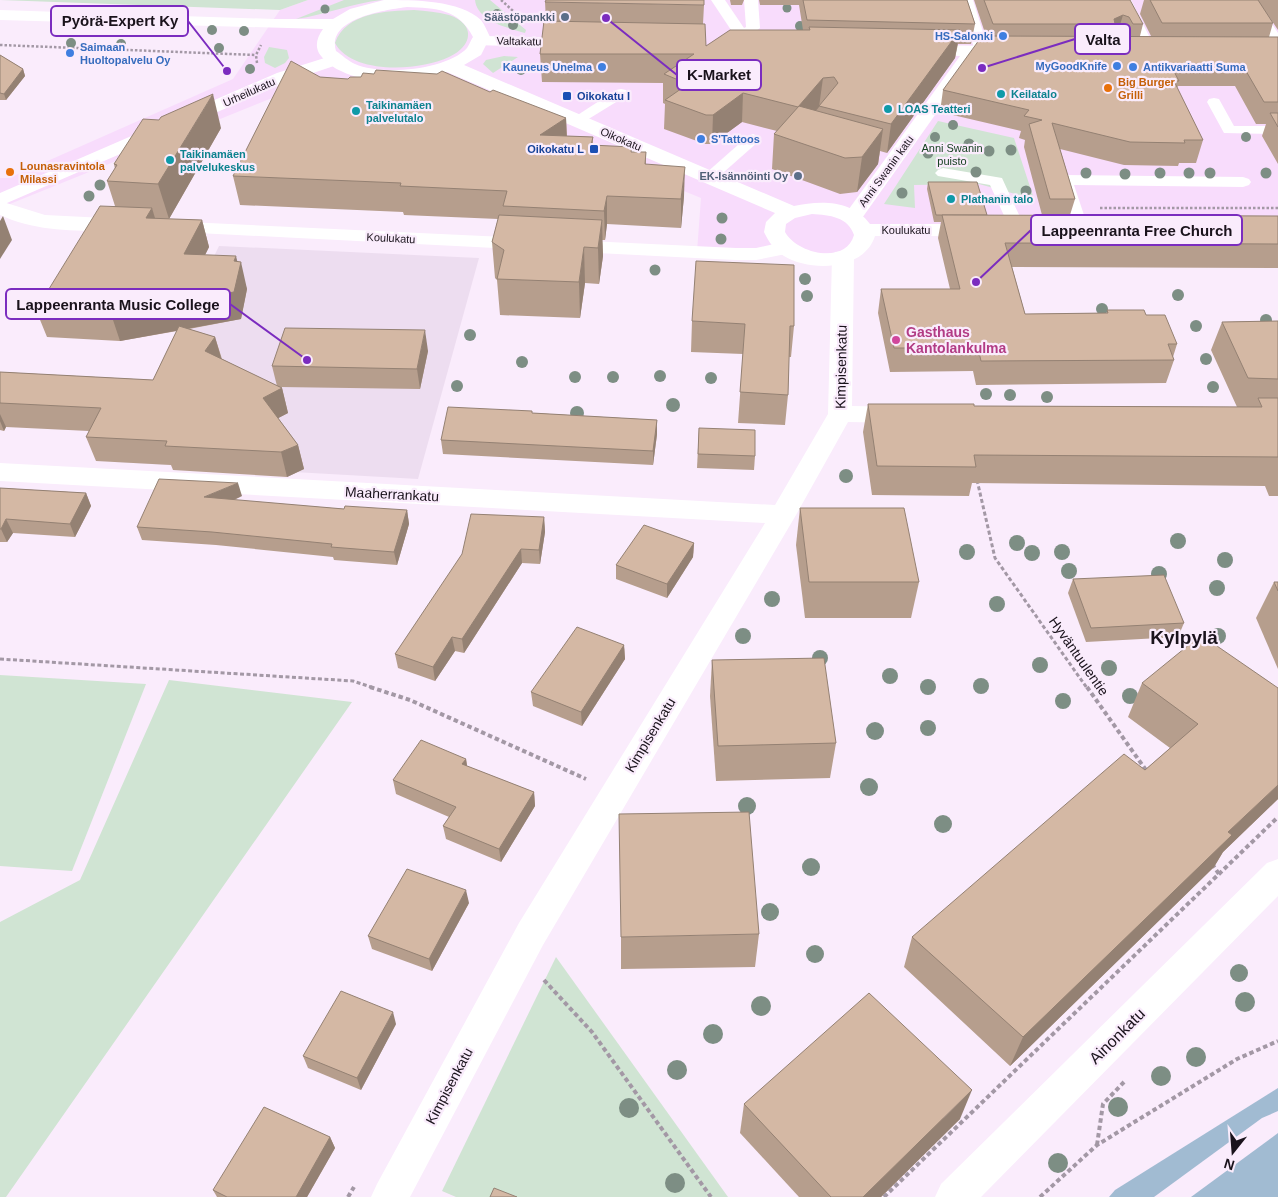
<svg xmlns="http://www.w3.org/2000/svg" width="1278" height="1197" font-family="Helvetica,sans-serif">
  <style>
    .built { fill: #f8dcfc }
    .education { fill: #edddf0 }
    .green { fill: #d0e4d3 }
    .water { fill: #a1bbd2 }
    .pier { fill: #faecfc }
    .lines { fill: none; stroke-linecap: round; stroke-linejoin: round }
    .path-far2 { stroke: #a398a5; stroke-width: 2.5; stroke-dasharray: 2.5 2; stroke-linecap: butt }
    .path-far1 { stroke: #a398a5; stroke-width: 3; stroke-dasharray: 4 2.5; stroke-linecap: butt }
    .path { stroke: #a398a5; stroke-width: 4; stroke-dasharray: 4.5 3; stroke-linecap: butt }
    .service { fill: #fff; fill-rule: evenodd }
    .minor { fill: #fff; fill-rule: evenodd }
    .tertiary { fill: #fff; fill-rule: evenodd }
    .primary { fill: #fff; fill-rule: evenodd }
    .tree { fill: #7d8e84 }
    .wall { fill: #b69e8d }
    .shaded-wall { fill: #948173 }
    .building { fill: #d4b8a4; stroke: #948173 }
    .service-dot { fill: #5c6f8a; stroke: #faecfc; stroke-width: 2 }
    .shop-dot { fill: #3f7fe0; stroke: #faecfc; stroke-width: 2 }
    .food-dot { fill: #e8710a; stroke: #faecfc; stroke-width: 2 }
    .culture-dot { fill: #0f9aa8; stroke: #faecfc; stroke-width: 2 }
    .transit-dot { fill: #1a4fb4; stroke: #faecfc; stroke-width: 2 }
    .hotel-dot { fill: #d1479c; stroke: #faecfc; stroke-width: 2 }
    .labels { text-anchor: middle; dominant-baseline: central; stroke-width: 4.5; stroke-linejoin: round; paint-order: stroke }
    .far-service-label { font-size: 11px; font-weight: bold; fill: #4e5e75; stroke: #faecfc; text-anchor: end }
    .far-shop-label { font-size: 11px; font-weight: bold; fill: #366cbe; stroke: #faecfc; text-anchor: end }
    .far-street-label { font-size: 11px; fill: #1a131c; stroke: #faecfc }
    .far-food-label { font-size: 11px; font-weight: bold; fill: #c56008; stroke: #faecfc; text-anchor: start }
    .far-culture-label { font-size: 11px; font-weight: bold; fill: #0d838f; stroke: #faecfc; text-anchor: start }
    .far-transit-label { font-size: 11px; font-weight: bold; fill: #164399; stroke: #faecfc; text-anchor: start }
    .far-park-label { font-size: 11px; fill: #164121; stroke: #faecfc }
    .hotel-label { font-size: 14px; font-weight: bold; fill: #b23c85; stroke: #faecfc; text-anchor: start }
    .street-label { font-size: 14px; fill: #1a131c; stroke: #faecfc }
    .near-street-label { font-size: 16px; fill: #1a131c; stroke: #faecfc }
    .district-label { font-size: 19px; font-weight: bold; fill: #1a131c; stroke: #faecfc }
    .leader { fill: none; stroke: #7b2cbf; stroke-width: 2 }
    .callout-dot { fill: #7b2cbf; stroke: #faecfc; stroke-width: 2 }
    .callout { fill: #faecfc; stroke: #7b2cbf; stroke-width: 2 }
    .callout-label { font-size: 15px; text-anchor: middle; font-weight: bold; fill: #1a131c }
  </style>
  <rect width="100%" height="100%" fill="#faecfc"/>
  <!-- built -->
  <path class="built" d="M308 0H1278V230H864L852 253 795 254 697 252 701 198 449 95 297 88 0 208V178H9L233 79 280 10Z"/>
  <!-- education -->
  <path class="education" d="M219 246 479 258 418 479 115 462Z"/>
  <!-- green -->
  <g class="green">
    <path d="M0 0H308L280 10Z"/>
    <path d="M344 0H382C352 3 325 15 296 19Z"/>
    <path d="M475 0H490L526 30 525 33C508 28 477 21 475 0Z"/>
    <path d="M414 10C426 11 437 12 449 15 476 24 473 46 449 57 420 71 352 75 335 43 346 12 387 11 414 10Z"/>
    <path d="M269 47 287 50 289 58 285 63 275 68 265 63 264 57Z"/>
    <path d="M504 56 518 57 493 73 483 64 486 60Z"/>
    <path d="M938 121 1014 138 1034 199 979 184 914 185 915 208 884 204Z"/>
    <path d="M0 675 146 684 72 871 0 866Z"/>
    <path d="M169 680 352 702 6 1197H0V922L80 880Z"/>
    <path d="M556 957 728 1197H456L442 1191Z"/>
  </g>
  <!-- water -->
  <path class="water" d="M1278 1088V1197H1109L1115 1190Z"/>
  <!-- pier -->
  <path class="pier" d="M1278 1111V1133L1191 1197H1154L1262 1118Z"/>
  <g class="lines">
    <!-- path-far2 -->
    <g class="path-far2">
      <path d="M501 0 522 19"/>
      <path d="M0 45 256 55"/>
      <path d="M257 63 256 55 261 45"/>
      <path d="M1100 208H1278"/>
    </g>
    <!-- path-far1 -->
    <g class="path-far1">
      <path d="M977 480 995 558 1087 688"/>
      <path d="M0 659 353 681 374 688"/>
    </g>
    <!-- path -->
    <g class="path">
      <path d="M370 687 410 700 586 779"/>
      <path d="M1087 687 1148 773"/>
      <path d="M1212 864 1219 874"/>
      <path d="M544 980 592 1032 711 1197"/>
      <path d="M1097 1145 1103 1104 1124 1082"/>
      <path d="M348 1197 354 1187"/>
      <path d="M884 1197 1278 817"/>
      <path d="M1040 1197 1097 1145 1237 1059 1278 1041"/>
    </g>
    <!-- service -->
    <g class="service">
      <path d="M711 0H725L744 28 746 27 744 0H758L760 28 749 37 753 47 751 50H741L735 36Z"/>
      <path d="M959 0H973L989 51 987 54H977L975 51Z"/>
      <path d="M1117 0H1131L1157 52 1155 55 1150 56 1143 52Z"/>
      <path d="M621 89 626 90 628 93 626 96 582 123H572L570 120 616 90Z"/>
      <path d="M1214 98 1219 99 1234 126H1278V134L1224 133 1207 102 1209 99Z"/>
      <path d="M753 134 758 136 761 139 758 142 715 180H705L702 177 705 174 748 136Z"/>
      <path d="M943 168 1002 178 1026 230 1024 233H1012L990 185 938 176 935 173 938 170Z"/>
      <path d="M1065 175 1243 177 1249 179 1251 182 1249 185 1243 187 1074 185 1089 230 1087 233H1075L1073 230 1057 180 1059 177Z"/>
    </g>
    <!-- minor -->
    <g class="minor">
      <path d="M1240 0H1256L1278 33V52L1272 51Z"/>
      <path d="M480 36 579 38 585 39 588 43 585 47 579 48 474 45 471 41 474 37Z"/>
      <path d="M920 45 1009 46 1015 47 1018 51 1015 55 970 56 974 60 860 221 853 223 846 221 843 217 846 213 960 56 914 54 911 50 914 46Z"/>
      <path d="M0 201 45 215 125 219 132 221 135 225 132 229 125 231C83 231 39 233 0 215Z"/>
      <path d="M166 221 736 248H756L783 242 791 243 794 248 791 253 756 260H736L159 231 156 227 159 223Z"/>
      <path d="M843 251 851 252 854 257 852 406 904 407 913 409 916 415 913 421 904 423 848 422 796 515 543 945 410 1197H371L377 1184 519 923 765 523 0 481V463L775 505 828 414 832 257 835 252Z"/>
    </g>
    <!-- tertiary -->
    <g class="tertiary">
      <path d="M334 55 340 56 343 60 340 64 289 81 0 206V193L277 73Z"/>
      <path d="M1278 859V896L981 1197H935L941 1184 1267 863Z"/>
    </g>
    <!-- primary -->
    <path class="primary" d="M384 0C414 0 460 0 481 20 485 25 487 31 490 37L481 55 464 65 794 206C820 200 853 200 870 224H977L984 226 988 230 984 234 977 236H875C864 271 810 272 784 256 774 250 769 242 764 232L766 222 775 213 447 72C418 82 370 86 341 71 335 69 330 64 325 60 314 51 315 40 323 29L0 20V10L274 19H333L350 9ZM407 7C436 8 459 9 473 37 471 40 469 45 467 48 447 70 382 76 355 64 348 61 342 55 336 51 326 18 386 10 407 7ZM812 214C830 215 848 217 854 235 846 265 797 254 785 232L786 224 795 218Z"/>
  </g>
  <!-- trees -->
  <g class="tree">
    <circle cx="787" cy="8" r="4.5"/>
    <circle cx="325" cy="9" r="4.5"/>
    <circle cx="497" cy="14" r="5"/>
    <circle cx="513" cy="25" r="5"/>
    <circle cx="800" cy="26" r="5"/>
    <circle cx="212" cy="30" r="5"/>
    <circle cx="244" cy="31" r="5"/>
    <circle cx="71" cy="43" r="5"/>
    <circle cx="121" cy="44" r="5"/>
    <circle cx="219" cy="48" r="5"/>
    <circle cx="250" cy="69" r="5"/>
    <circle cx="521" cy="70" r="5"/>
    <circle cx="953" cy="125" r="5"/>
    <circle cx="935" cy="137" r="5"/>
    <circle cx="1246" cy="137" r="5"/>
    <circle cx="969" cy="144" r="5.5"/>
    <circle cx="1011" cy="150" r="5.5"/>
    <circle cx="989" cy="151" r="5.5"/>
    <circle cx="928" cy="153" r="5.5"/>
    <circle cx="976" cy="172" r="5.5"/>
    <circle cx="1086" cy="173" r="5.5"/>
    <circle cx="1160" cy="173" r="5.5"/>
    <circle cx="1189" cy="173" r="5.5"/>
    <circle cx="1210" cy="173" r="5.5"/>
    <circle cx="1266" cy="173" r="5.5"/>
    <circle cx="1125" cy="174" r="5.5"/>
    <circle cx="100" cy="185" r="5.5"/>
    <circle cx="1026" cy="191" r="5.5"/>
    <circle cx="902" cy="193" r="5.5"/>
    <circle cx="89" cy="196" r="5.5"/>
    <circle cx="722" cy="218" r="5.5"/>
    <circle cx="721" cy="239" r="5.5"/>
    <circle cx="655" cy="270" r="5.5"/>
    <circle cx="805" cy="279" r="6"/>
    <circle cx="1178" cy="295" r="6"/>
    <circle cx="807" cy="296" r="6"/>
    <circle cx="1102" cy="309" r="6"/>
    <circle cx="1266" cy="320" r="6"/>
    <circle cx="1196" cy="326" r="6"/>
    <circle cx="470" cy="335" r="6"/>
    <circle cx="1206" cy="359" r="6"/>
    <circle cx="522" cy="362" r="6"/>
    <circle cx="660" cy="376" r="6"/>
    <circle cx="575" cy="377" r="6"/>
    <circle cx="613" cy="377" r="6"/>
    <circle cx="711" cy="378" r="6"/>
    <circle cx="457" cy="386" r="6"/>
    <circle cx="1213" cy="387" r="6"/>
    <circle cx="986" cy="394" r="6"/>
    <circle cx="1010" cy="395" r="6"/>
    <circle cx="1047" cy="397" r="6"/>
    <circle cx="673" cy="405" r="7"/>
    <circle cx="577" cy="413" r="7"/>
    <circle cx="846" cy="476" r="7"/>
    <circle cx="1178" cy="541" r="8"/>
    <circle cx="1017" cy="543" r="8"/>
    <circle cx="967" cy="552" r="8"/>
    <circle cx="1062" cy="552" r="8"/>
    <circle cx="1032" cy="553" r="8"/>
    <circle cx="1225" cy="560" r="8"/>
    <circle cx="1069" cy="571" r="8"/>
    <circle cx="1159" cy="574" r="8"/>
    <circle cx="1217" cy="588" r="8"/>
    <circle cx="772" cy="599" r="8"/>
    <circle cx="997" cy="604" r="8"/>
    <circle cx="743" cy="636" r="8"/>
    <circle cx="1218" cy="636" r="8"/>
    <circle cx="820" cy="658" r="8"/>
    <circle cx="1040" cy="665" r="8"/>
    <circle cx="1109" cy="668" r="8"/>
    <circle cx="890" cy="676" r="8"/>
    <circle cx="981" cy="686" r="8"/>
    <circle cx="928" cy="687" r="8"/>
    <circle cx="1130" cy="696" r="8"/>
    <circle cx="1063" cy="701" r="8"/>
    <circle cx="928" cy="728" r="8"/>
    <circle cx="875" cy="731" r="9"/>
    <circle cx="869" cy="787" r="9"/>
    <circle cx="747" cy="806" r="9"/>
    <circle cx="943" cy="824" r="9"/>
    <circle cx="811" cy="867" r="9"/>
    <circle cx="770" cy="912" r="9"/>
    <circle cx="815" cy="954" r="9"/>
    <circle cx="1239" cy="973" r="9"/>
    <circle cx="1245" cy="1002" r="10"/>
    <circle cx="761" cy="1006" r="10"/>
    <circle cx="713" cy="1034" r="10"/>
    <circle cx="1196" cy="1057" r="10"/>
    <circle cx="677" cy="1070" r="10"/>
    <circle cx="1161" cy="1076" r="10"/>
    <circle cx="1118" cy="1107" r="10"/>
    <circle cx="629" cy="1108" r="10"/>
    <circle cx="1058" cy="1163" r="10"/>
    <circle cx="675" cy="1183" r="10"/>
  </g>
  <!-- wall -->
  <g class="wall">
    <path d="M730 0H744L742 5H731Z"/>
    <path d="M759 0H967L975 24 971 44H958L955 58 887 153 880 151 878 164 857 192 840 194 772 169 774 134 777 131 742 122 712 144H705L664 129 665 104 663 103V83L542 82 540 54 546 21 545 2 704 5 703 24 706 46 803 30 799 5H760Z"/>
    <path d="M974 0H1106L1143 24 1140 36H1151L1140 14 1144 0H1278V30L1268 15 1273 23 1269 37H1278V164L1262 136 1266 124H1256L1235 86H1178L1177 88 1203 140 1196 163H1179L1178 166 1124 165 1060 149 1075 199 1070 215 1278 216V268L1012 267 1025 314 1107 313V310L1146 315 1177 344 1173 357 1174 360 1166 383 976 385 973 371 890 372 878 313 881 289H950L938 238 941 222H934L927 189 928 182 987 215H1042L1024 147 1025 140 1019 138 1021 131 940 112 943 90 986 36Z"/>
    <path d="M0 55 23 69 25 76 6 100H0Z"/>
    <path d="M320 77 490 92 566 118 567 136 593 137V145L632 152H646V164L684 196 681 228 607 224 605 240H602L603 256 599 284 585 283 580 318 500 315 497 280 495 278 492 242 498 219 404 215 403 212 240 205 233 176Z"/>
    <path d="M221 128 169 219 202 220 209 247 205 255 237 261 247 289 241 319 189 329 215 337 222 359 277 386 272 366 428 351 420 389 280 387 282 388 288 413 278 418 298 445 304 469 287 477 173 470 171 465 96 461 86 437 89 431 6 427 4 431 0 430V372L153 380 177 331 120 341 47 337 36 310 115 206 107 181 115 169 114 164Z"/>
    <path d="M692 321 794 326 791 357H789L788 395 785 425 738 423 743 354 691 352Z"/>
    <path d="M1278 321V496H1269L1265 486 972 483 969 496 872 495 863 432 868 404 974 406 1237 407 1211 350 1222 322Z"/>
    <path d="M532 413 657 420V434L653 465 443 454 441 440Z"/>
    <path d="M699 428 755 456 754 470 697 468Z"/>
    <path d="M0 488 86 493 91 506 75 537 13 533 7 542H0Z"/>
    <path d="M242 496 234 500 344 509 407 510 409 524 397 565 334 560 333 557 216 545 142 540 137 527Z"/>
    <path d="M800 508 919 582 911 618H805L796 545Z"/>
    <path d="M544 517 545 532 540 564 522 563 464 653 455 651 435 681 398 668 395 654Z"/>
    <path d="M694 543 693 557 667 598 616 579V565Z"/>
    <path d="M1073 579 1184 623 1178 637 1086 642 1068 593Z"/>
    <path d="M1274 582H1278V669L1256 618Z"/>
    <path d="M624 645 625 659 582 726 533 706 531 692Z"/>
    <path d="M712 660 836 743 830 778 716 781 710 696Z"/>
    <path d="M1142 683 1278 688V799L1223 852 1214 867 1010 1066 904 967 912 937 1145 770 1170 748 1128 717Z"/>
    <path d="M466 759 467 766 534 792 535 806 501 862 446 839 443 826 449 817 396 794 393 780Z"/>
    <path d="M469 903 432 971 372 949 368 936Z"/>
    <path d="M759 934 755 967 621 969V937Z"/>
    <path d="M396 1024 361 1090 308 1068 303 1056Z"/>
    <path d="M744 1104 960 1119 881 1197H799L740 1133Z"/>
    <path d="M330 1137 335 1148 307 1197H217L213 1190Z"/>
  </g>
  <!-- shaded-wall -->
  <g class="shaded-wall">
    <path d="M1123 15 1117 35 1111 38 1115 24 1114 19Z"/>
    <path d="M960 30 955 58 887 153 891 124Z"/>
    <path d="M23 69 25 76 6 100 4 94Z"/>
    <path d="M823 78 819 107 795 136 798 107Z"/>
    <path d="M743 93 742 122 712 144 713 115Z"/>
    <path d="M213 94 221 128 169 219 158 184Z"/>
    <path d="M566 118 567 146 540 135Z"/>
    <path d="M883 129 878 164 857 192 862 157Z"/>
    <path d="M685 167 684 196 681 228V199Z"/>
    <path d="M607 196V224L605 240 604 211Z"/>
    <path d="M152 208 160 235 146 218Z"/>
    <path d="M3 216 12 240 0 259V221Z"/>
    <path d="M202 220 209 247 192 281 184 254Z"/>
    <path d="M602 220 603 256 599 284 598 248Z"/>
    <path d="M584 247 585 283 580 318 579 282Z"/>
    <path d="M236 256 239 268 241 262 247 289 241 319 120 341 111 314 234 261Z"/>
    <path d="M425 330 428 351 420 389 417 369Z"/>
    <path d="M215 337 222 361 205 351Z"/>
    <path d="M282 388 288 413 269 423 263 398Z"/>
    <path d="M0 414 6 427 4 431 0 421Z"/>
    <path d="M657 420V434L653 465V451Z"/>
    <path d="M298 445 304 469 287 477 281 452Z"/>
    <path d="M238 483 242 496 209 511 204 497Z"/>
    <path d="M86 493 91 506 75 537 70 524Z"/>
    <path d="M407 510 409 524 397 565 394 552Z"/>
    <path d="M544 517 545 532 540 564 539 550Z"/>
    <path d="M6 519 13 533 7 542 1 529Z"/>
    <path d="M694 543 693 557 667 598V584Z"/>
    <path d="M521 549 522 563 464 653 462 639Z"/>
    <path d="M452 637 455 651 435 681 433 667Z"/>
    <path d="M624 645 625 659 582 726 581 712Z"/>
    <path d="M466 759 468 772 462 764Z"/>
    <path d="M1278 785V799L1223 852 1214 867 1010 1066 1023 1037 1228 832Z"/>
    <path d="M534 792 535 806 501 862 499 849Z"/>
    <path d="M466 890 469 903 432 971 429 959Z"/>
    <path d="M393 1012 396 1024 361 1090 357 1078Z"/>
    <path d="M972 1090 960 1119 881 1197H863Z"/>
    <path d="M330 1137 335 1148 307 1197H296Z"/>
  </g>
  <!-- building -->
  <g class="building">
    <path d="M546 0H704V5L545 2Z"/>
    <path d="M803 0H967L975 24 807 20Z"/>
    <path d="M984 0H1130L1143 24H1133L1129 17 1123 15 1114 19 1115 24H993Z"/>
    <path d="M1150 0H1258L1273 23H1162Z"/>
    <path d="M544 21 705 24 706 46 730 30H810L809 27 960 30 891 124 819 106 838 83 834 77 823 78 798 107 743 93 713 115H706L665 100 688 84 664 74 694 54H540Z"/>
    <path d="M982 36 1278 37V102H1264L1242 64H1170L1179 81H1174L1203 140H1184L1185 143 1130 142 1052 123 1075 199H1050L1029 124 1042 120 1024 116 1029 110 943 90Z"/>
    <path d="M0 55 23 69 4 94 0 93Z"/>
    <path d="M291 61 320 77 348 79 350 77H361L363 73 374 74 376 70 437 74 442 71 490 92 493 90 566 118 540 135 593 137 591 145 632 147 631 152H646L645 164 685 167 681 199 607 196 604 211 503 206 507 191 400 186 401 183 233 176Z"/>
    <path d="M213 94 158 184 107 181 117 165 114 164 143 119 159 120 161 117Z"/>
    <path d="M799 106 883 129 862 157 845 158 774 134Z"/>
    <path d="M1270 113H1278V127Z"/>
    <path d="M928 182H977L987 215H936Z"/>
    <path d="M100 206 152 208 146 218 202 220 184 254 236 256 234 261 241 262 234 292 111 314 36 310Z"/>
    <path d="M499 215 602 220 598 248 584 247 579 282 497 279 504 250 492 242Z"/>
    <path d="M942 215 1278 216V244L1005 243 1025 314 1108 313 1107 310H1144L1146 315H1165L1177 344H1168L1174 360 981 361 978 348H894L881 289H960Z"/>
    <path d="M696 261 794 265V326H790L788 395 740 392 745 324 692 321Z"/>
    <path d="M1278 321V379L1248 378 1222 322Z"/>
    <path d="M179 326 215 337 205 351 282 388 263 398 298 445 281 452 165 446 167 441 86 437 101 408 0 403V372L153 380Z"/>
    <path d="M285 328 425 330 417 369 272 366Z"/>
    <path d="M1258 398H1278V457L974 455 976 467 877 466 868 404H974V406L1262 407Z"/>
    <path d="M448 407 532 411V413L657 420 653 451 441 440Z"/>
    <path d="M699 428 755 430V456L698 454Z"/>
    <path d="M159 479 238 483 204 497 344 509 345 506 407 510 394 552 331 547 332 544 212 532 137 527Z"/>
    <path d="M0 488 86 493 70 524 6 519 1 529H0Z"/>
    <path d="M800 508H904L919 582H809Z"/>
    <path d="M471 514 544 517 539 550 521 549 462 639 452 637 433 667 395 654 462 554Z"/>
    <path d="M644 525 694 543 667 584 616 565Z"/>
    <path d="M1164 575 1184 623 1091 628 1073 579Z"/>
    <path d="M1274 582H1278V591Z"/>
    <path d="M577 627 624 645 581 712 531 692Z"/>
    <path d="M1201 635 1278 688V785L1228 832 1232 835 1023 1037 912 937 1124 754 1145 770 1198 724 1142 683Z"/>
    <path d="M824 658 836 743 718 746 712 660Z"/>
    <path d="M421 740 466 759 462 764 534 792 499 849 443 826 456 807 393 780Z"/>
    <path d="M749 812 759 934 621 937 619 814Z"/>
    <path d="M407 869 466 890 429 959 368 936Z"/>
    <path d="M341 991 393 1012 357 1078 303 1056Z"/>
    <path d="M869 993 972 1090 863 1197H831L744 1104Z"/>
    <path d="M264 1107 330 1137 296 1197H227L213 1190Z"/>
    <path d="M494 1188 517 1197H490Z"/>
  </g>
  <!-- markers -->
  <g class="service-dot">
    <circle cx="565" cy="17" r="5"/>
    <circle cx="798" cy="176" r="5"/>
  </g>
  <g class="shop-dot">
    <circle cx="1003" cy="36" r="5"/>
    <circle cx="70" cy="53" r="5"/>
    <circle cx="1117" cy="66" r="5"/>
    <circle cx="602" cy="67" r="5"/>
    <circle cx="1133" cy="67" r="5"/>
    <circle cx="701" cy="139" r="5"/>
  </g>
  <g class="food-dot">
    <circle cx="1108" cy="88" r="5"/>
    <circle cx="10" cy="172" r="5"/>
  </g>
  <g class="culture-dot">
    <circle cx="1001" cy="94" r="5"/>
    <circle cx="888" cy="109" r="5"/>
    <circle cx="356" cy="111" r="5"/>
    <circle cx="170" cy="160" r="5"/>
    <circle cx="951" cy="199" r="5"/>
  </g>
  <g class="transit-dot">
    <rect x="562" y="91" width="10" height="10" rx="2.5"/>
    <rect x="589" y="144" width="10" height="10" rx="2.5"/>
  </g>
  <circle class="hotel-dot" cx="896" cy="340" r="5"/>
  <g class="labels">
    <!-- far-service labels -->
    <g class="far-service-label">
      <text x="555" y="17">Säästöpankki</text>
      <text x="788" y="176">EK-Isännöinti Oy</text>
    </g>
    <!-- far-shop labels -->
    <g class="far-shop-label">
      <text x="993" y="36">HS-Salonki</text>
      <text x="80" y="47" text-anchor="start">Saimaan<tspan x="80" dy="13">Huoltopalvelu Oy</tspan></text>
      <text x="1107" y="66">MyGoodKnife</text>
      <text x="592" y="67">Kauneus Unelma</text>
      <text x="1143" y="67" text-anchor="start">Antikvariaatti Suma</text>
      <text x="711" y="139" text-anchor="start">S'Tattoos</text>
    </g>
    <!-- far-street labels -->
    <g class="far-street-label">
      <text transform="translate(519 41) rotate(1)">Valtakatu</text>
      <text transform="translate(249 92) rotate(-24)">Urheilukatu</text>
      <text transform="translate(621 139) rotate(23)">Oikokatu</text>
      <text transform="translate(886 171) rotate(-54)">Anni Swanin katu</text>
      <text x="906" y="230">Koulukatu</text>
      <text transform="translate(391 238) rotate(3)">Koulukatu</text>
    </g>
    <!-- far-food labels -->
    <g class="far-food-label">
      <text x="1118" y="82">Big Burger<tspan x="1118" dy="13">Grilli</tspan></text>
      <text x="20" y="166">Lounasravintola<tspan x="20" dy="13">Milassi</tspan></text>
    </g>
    <!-- far-culture labels -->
    <g class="far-culture-label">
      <text x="1011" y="94">Keilatalo</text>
      <text x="366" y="105">Taikinamäen<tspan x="366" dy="13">palvelutalo</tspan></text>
      <text x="898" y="109">LOAS Teatteri</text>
      <text x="180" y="154">Taikinamäen<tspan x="180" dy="13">palvelukeskus</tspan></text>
      <text x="961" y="199">Plathanin talo</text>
    </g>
    <!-- far-transit labels -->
    <g class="far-transit-label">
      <text x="577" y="96">Oikokatu I</text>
      <text x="584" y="149" text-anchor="end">Oikokatu L</text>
    </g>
    <!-- far-park labels -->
    <g class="far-park-label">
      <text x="952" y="148">Anni Swanin<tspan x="952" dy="13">puisto</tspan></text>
    </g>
    <!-- hotel labels -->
    <g class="hotel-label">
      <text x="906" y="332">Gasthaus<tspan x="906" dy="16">Kantolankulma</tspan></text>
    </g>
    <!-- street labels -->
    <g class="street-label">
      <text transform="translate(841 367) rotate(-89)">Kimpisenkatu</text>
      <text transform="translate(392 494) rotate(3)">Maaherrankatu</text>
      <text transform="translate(1079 656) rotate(55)">Hyväntuulentie</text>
      <text transform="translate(650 735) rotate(-59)">Kimpisenkatu</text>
      <text transform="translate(449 1086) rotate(-62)">Kimpisenkatu</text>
    </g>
    <!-- near-street labels -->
    <g class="near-street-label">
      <text transform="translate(1117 1036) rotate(-45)">Ainonkatu</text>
    </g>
    <!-- district labels -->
    <g class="district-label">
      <text x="1184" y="637">Kylpylä</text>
    </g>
  </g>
  <!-- callouts -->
  <path class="leader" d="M227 71L188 21M982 68L1075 39M606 18L677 75M976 282L1031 230M307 360L230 304"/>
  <g class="callout-dot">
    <circle cx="227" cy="71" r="5"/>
    <circle cx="982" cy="68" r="5"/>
    <circle cx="606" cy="18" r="5"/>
    <circle cx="976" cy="282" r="5"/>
    <circle cx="307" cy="360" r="5"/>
  </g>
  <g class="callout">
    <rect x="51" y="6" width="137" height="30" rx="5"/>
    <rect x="1075" y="24" width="55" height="30" rx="5"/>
    <rect x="677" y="60" width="84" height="30" rx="5"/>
    <rect x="1031" y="215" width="211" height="30" rx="5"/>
    <rect x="6" y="289" width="224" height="30" rx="5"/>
  </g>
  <g class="callout-label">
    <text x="120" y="26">Pyörä-Expert Ky</text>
    <text x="1103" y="45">Valta</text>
    <text x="719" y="80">K-Market</text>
    <text x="1137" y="236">Lappeenranta Free Church</text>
    <text x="118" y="310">Lappeenranta Music College</text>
  </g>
  <!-- north arrow -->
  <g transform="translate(1233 1152) rotate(197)" stroke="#faecfc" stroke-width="4" paint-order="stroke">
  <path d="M0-4L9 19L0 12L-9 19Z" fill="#1a131c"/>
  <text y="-8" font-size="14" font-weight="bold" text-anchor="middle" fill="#1a131c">N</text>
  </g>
</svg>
